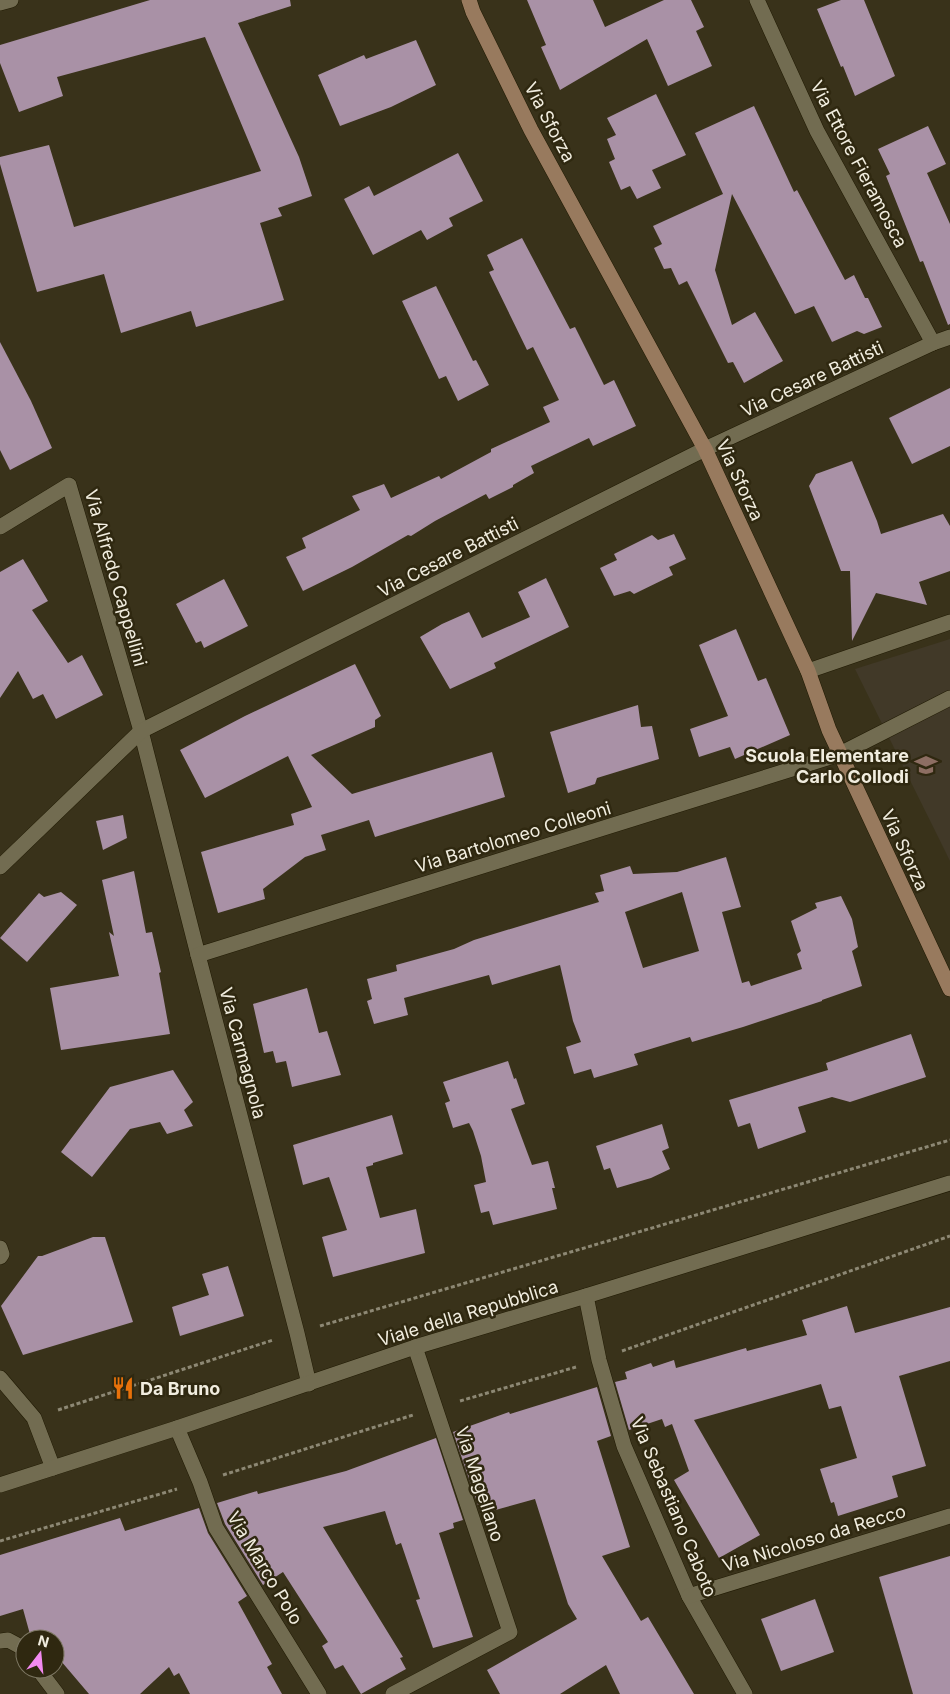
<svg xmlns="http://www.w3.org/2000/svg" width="950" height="1694" font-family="Inter,sans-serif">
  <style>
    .education { fill: #413928 }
    .building { fill: #a991a6; fill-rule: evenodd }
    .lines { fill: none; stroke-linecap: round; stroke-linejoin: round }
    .lane-casing { stroke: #201a03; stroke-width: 16 }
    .street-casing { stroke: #201a03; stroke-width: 16 }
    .secondary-casing { stroke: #201a03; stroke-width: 16 }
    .path { stroke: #8d8874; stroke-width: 3; stroke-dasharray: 4 2.5; stroke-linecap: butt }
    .lane { stroke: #726c51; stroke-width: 15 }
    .street { stroke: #726c51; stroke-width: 15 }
    .secondary { stroke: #987a5e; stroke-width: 15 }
    .labels { text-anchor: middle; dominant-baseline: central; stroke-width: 5; stroke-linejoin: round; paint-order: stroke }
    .street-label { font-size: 18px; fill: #f1eddf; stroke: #2f2810 }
    .poi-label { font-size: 18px; font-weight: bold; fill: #f1eddf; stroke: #2f2810; text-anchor: end }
  </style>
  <rect width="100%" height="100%" fill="#39321a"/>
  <!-- education -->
  <path class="education" d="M950 639V861L855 669Z"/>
  <!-- building -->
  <g class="building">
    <path d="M150 0H290L291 6 238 23 299 157 312 196 278 208 282 216 260 223 284 300 196 327 191 311 121 333 104 274 37 292 0 164V157L49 145 74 227 261 171 205 37 57 77 63 96 19 112 0 63V45Z"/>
    <path d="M527 0H593L605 27 664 0H691L704 27 696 31 712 66 668 86 647 39 560 90 541 47 546 45Z"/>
    <path d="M841 0H864L895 76 855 96 843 66 841 67 817 9Z"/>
    <path d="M416 40 436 85 391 107 340 126 318 75 364 55 366 59Z"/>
    <path d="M656 94 686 155 652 170 661 188 637 199 630 186 621 190 609 162 615 159 607 139 616 135 607 118Z"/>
    <path d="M754 106 794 192 797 190 845 280 854 275 865 298H868L882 327 864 334 857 331 832 342 814 306 795 314 732 194 715 270 732 325 755 312 783 361 744 383 733 362 728 363 687 281 679 285 671 268 664 269 654 248 662 244 653 226 723 194 695 133Z"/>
    <path d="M928 126 946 164 927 173 950 224V324L948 325 923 261 920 262 886 176 890 174 878 149Z"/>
    <path d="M458 153 483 201 449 218 453 226 427 240 421 230 373 255 344 199 369 186 374 196Z"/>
    <path d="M522 238 570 329 575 327 604 385 614 380 636 426 593 446 589 438 531 466 534 473 513 485V487L489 499 486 494 435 521 411 536 408 535 352 567 303 591 286 557 306 548 302 538 360 510 352 496 384 484 391 498 439 476 441 479 491 452V449L550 422 543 407 559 400 533 347 527 350 489 272 494 270 487 255Z"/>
    <path d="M436 286 473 361 476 360 489 385 458 401 446 376 439 379 402 301Z"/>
    <path d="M0 342 31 401 52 448 10 470 0 450Z"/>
    <path d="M950 388V446L912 464 889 418Z"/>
    <path d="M852 461 877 521 881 534 943 514 950 526V571L919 582 927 605 876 593 852 641 850 571H841L809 486 816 474Z"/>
    <path d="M674 534 686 559 669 567 673 575 634 594 630 591 614 596 600 568 617 560 614 554 652 535 658 540Z"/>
    <path d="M23 559 48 601 32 610 68 663 82 655 103 695 56 719 43 694 33 699 18 671 0 698V572Z"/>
    <path d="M546 578 569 627 494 663 496 668 450 689 420 637 442 624 469 612 482 638 530 617 518 592Z"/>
    <path d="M224 579 248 626 204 648 201 641 196 643 176 604Z"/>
    <path d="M736 629 758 681 766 678 790 735 735 759 730 747 699 757 690 729 728 716 699 645Z"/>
    <path d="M355 664 381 716 375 720V727L311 755 352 794 492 752 505 797 375 837 369 820 321 835 326 850 305 857 263 889 265 899 218 913 201 852 294 825 291 814 312 807 288 756 205 798 180 750 245 716Z"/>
    <path d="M638 705 641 727 652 726 659 759 597 778 595 784 568 793 550 732Z"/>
    <path d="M123 815 127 838 103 850 96 821Z"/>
    <path d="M726 857 741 907 722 912 742 983 749 981 751 986 802 969 797 954 801 951 791 921 817 908 815 903 841 896 852 919 858 947 852 951 862 986 822 1000V1001L743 1027 692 1042 690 1037 634 1054 638 1065 594 1078 591 1069 574 1074 566 1047 581 1042 573 1021 560 965 492 985 489 975 404 998 408 1015 374 1024 367 1001 372 999 367 979 397 971 396 965 454 949 474 940 599 902 595 893 604 891 600 875 630 866 633 874 677 872ZM682 892 699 951 643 968 625 912Z"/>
    <path d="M134 871 146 933 152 932 161 972 159 973 170 1034 61 1050 50 988 119 976 109 932 114 936 102 880Z"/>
    <path d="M61 892 77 905 27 962 0 938 39 893 44 897Z"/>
    <path d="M307 988 319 1033 327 1031 341 1075 292 1087 286 1061 276 1063 273 1051 264 1053 253 1004Z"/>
    <path d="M911 1034 926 1077 850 1102 832 1097 798 1107 806 1132 758 1149 750 1123 738 1127 729 1100 828 1070 826 1063Z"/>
    <path d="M508 1061 514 1079 516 1078 525 1104 511 1109 532 1165 548 1161 555 1188H552L557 1209 493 1225 489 1211 481 1213 474 1185 486 1182 481 1156 473 1131 469 1123 453 1128 445 1103 450 1101 443 1082Z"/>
    <path d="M173 1070 193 1102 184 1110 193 1126 167 1134 160 1122 130 1129 92 1177 61 1152 110 1087Z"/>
    <path d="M392 1115 403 1154 373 1163V1165L366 1167 380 1218 416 1209 425 1253 333 1277 322 1237 347 1230 329 1177 303 1185 293 1145Z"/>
    <path d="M662 1124 669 1148 662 1151 670 1169 651 1178 617 1188 610 1168 604 1170 596 1146Z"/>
    <path d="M93 1237H105L133 1322 23 1355 1 1306 38 1256H42Z"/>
    <path d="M228 1266 244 1316 180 1336 172 1307 209 1295 202 1274Z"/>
    <path d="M847 1306 855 1333 950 1307V1361L899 1376 926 1466 892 1476 898 1497 838 1516 834 1502 831 1503 820 1469 857 1458 841 1406 829 1409 821 1384 694 1420 760 1535 719 1558 674 1480 689 1471 672 1424 665 1427 662 1419 629 1430 615 1382 627 1379 625 1372 651 1363 653 1367 674 1360 676 1368 746 1348 747 1351 807 1335 802 1320Z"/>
    <path d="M597 1387 611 1436 597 1441 630 1547 602 1556 641 1621 648 1617 694 1694H620L606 1665 560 1694H500L487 1670 577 1619 568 1604 535 1499 481 1514 453 1432 509 1412 510 1414Z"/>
    <path d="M436 1438 463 1520 453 1523 454 1528 439 1533 473 1637 433 1648 416 1600 420 1599 401 1543 396 1545 385 1511 323 1527 403 1657 400 1658 406 1669 361 1694 343 1665 335 1669 322 1646 328 1642 283 1572 263 1585 225 1524 217 1503 257 1491 258 1494 346 1471Z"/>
    <path d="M199 1508 208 1533 247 1596 238 1602 272 1664 267 1667 282 1694H190L179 1673 174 1676 169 1667 140 1694H89L55 1654V1639H42L40 1636 31 1638 23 1609 0 1616V1555L120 1518 125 1531Z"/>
    <path d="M950 1556V1694H913L879 1577Z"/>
    <path d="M815 1599 834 1652 781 1671 761 1619Z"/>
  </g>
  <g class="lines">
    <defs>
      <g id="lane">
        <path d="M840 754 950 698"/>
        <path d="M0 1248 2 1254 0 1257"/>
        <path d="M0 1378 34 1418 53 1468"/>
        <path d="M177 1428 200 1482 216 1528 319 1694"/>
        <path d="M0 1641 8 1640 21 1647 25 1652"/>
        <path d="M38 1669 57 1694"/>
        <path d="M393 1694 510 1632 415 1347"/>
      </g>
      <g id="street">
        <path d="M757 0 817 131 933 343"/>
        <path d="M0 3 11 0"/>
        <path d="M0 527 69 485 141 731 198 955 297 1333 309 1384"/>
        <path d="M808 671 950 622"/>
        <path d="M0 867 141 731 705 449 933 343 950 337"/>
        <path d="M198 955 840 754"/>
        <path d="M586 1296 599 1360 624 1446 689 1596 745 1694"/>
        <path d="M0 1485 177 1428 415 1347 586 1296 950 1183"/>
        <path d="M689 1596 950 1516"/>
      </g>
      <path id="secondary" d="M469 0 473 12 531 130 705 449 808 671 829 730 950 989"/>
    </defs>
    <!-- lane casing -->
    <use href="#lane" class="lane-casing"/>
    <!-- street casing -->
    <use href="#street" class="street-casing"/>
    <!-- secondary casing -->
    <use href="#secondary" class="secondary-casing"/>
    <!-- path -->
    <g class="path">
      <path d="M320 1326 950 1140"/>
      <path d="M622 1351 950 1236"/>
      <path d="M460 1401 576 1367"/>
      <path d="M58 1410 273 1340"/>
      <path d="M223 1475 413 1415"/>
      <path d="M0 1541 177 1489"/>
    </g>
    <!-- lane -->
    <use href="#lane" class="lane"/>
    <!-- street -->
    <use href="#street" class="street"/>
    <!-- secondary -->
    <use href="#secondary" class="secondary"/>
  </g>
  <!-- icons -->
  <defs>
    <symbol id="school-bare" viewBox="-9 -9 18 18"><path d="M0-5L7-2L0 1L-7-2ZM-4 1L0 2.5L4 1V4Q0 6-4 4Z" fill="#8d6e63" stroke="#2f2810" stroke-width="2.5" paint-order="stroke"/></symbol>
    <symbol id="restaurant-bare" viewBox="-9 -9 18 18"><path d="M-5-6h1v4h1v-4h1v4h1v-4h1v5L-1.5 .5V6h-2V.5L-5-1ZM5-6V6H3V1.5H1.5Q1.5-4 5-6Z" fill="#e8710a" stroke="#2f2810" stroke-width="2.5" paint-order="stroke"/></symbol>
  </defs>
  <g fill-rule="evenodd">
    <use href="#school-bare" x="910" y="749" width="32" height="32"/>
    <use href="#restaurant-bare" x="107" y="1372" width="32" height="32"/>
  </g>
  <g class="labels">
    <!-- street labels -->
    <g class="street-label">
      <text transform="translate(550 122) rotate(62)">Via Sforza</text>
      <text transform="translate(859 164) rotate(62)">Via Ettore Fieramosca</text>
      <text transform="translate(812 379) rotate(-25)">Via Cesare Battisti</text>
      <text transform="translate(740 480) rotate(65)">Via Sforza</text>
      <text transform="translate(448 557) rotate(-27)">Via Cesare Battisti</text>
      <text transform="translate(116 578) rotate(74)">Via Alfredo Cappellini</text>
      <text transform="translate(513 837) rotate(-17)">Via Bartolomeo Colleoni</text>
      <text transform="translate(905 850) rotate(65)">Via Sforza</text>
      <text transform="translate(243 1053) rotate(75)">Via Carmagnola</text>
      <text transform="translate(468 1313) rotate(-17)">Viale della Repubblica</text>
      <text transform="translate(480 1484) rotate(72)">Via Magellano</text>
      <text transform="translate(674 1507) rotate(67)">Via Sebastiano Caboto</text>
      <text transform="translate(814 1538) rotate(-17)">Via Nicoloso da Recco</text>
      <text transform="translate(265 1568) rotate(59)">Via Marco Polo</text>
    </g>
    <!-- poi labels -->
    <g class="poi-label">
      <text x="909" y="755">Scuola Elementare<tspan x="909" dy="21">Carlo Collodi</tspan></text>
      <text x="140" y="1388" text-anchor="start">Da Bruno</text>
    </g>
  </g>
  <!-- north arrow -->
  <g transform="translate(40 1654) rotate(16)"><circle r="24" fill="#2f2810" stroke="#7d7763"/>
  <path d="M0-4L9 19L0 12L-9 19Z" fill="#f38af2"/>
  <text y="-8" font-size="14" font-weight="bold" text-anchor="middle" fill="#f1eddf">N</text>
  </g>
</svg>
